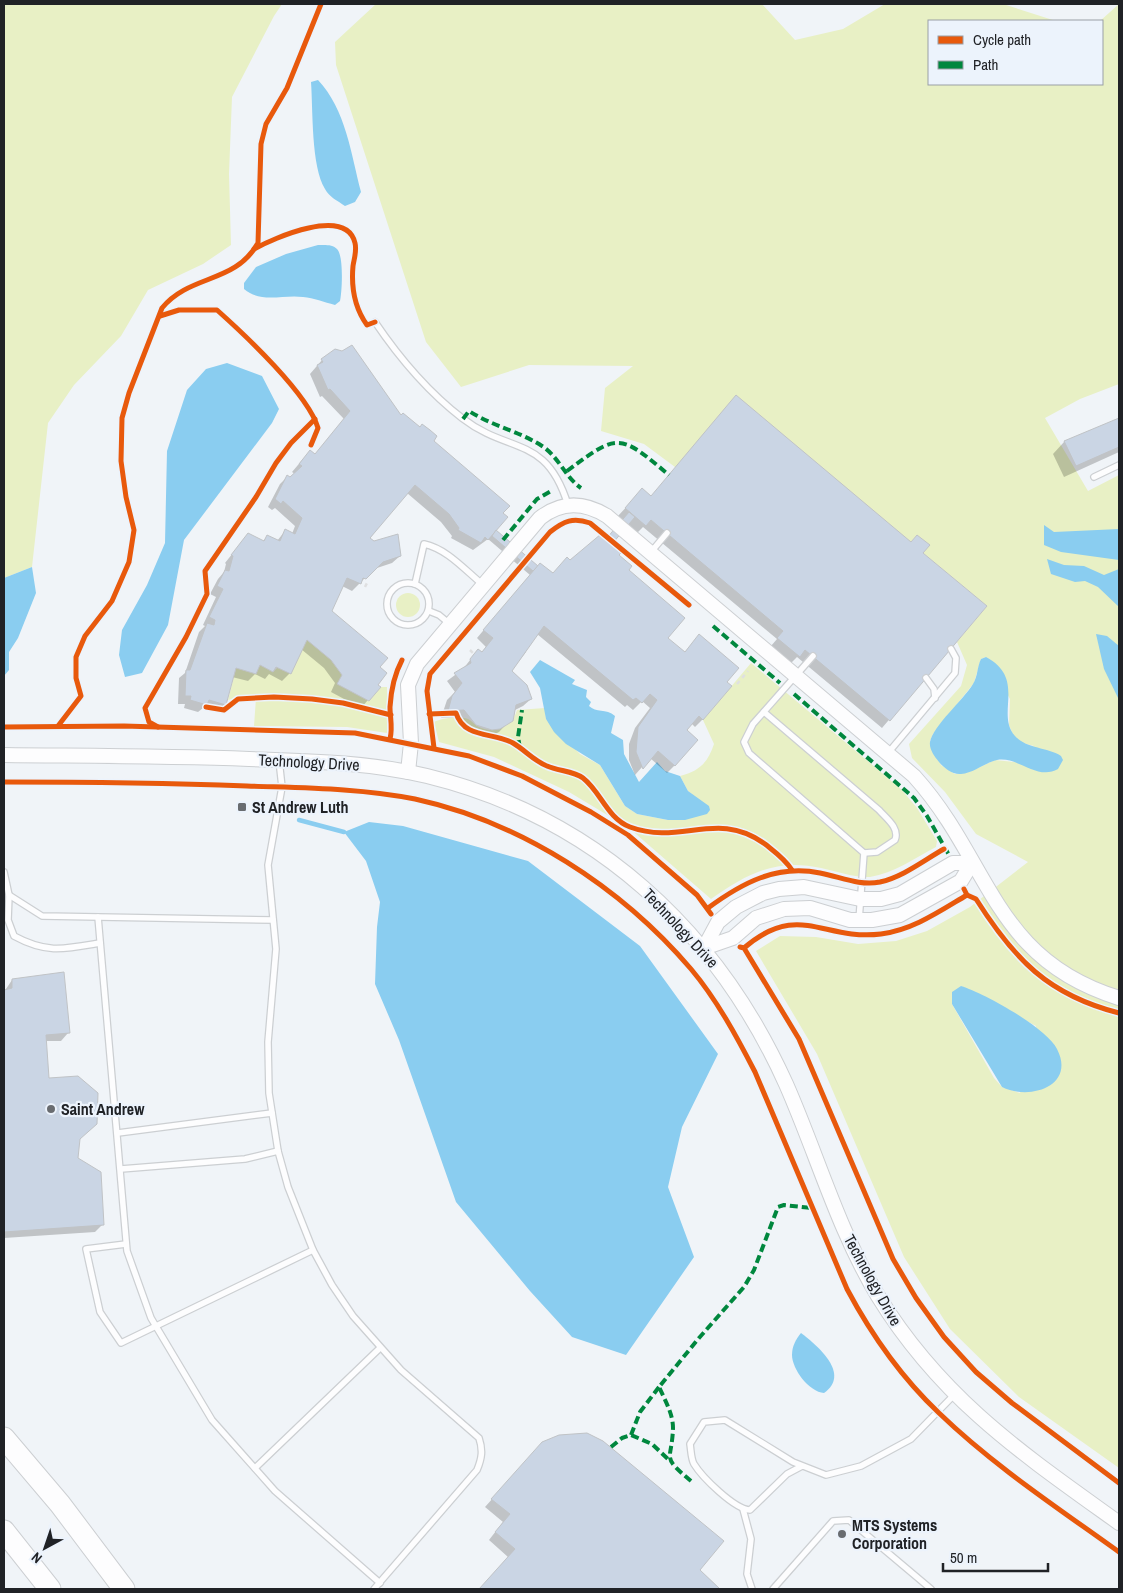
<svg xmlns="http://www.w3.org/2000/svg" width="1123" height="1593" font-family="'Archivo Narrow',sans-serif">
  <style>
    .green { fill: #e8f0c5; fill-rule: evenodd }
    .water { fill: #8acdf0 }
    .shadow { fill: #0003 }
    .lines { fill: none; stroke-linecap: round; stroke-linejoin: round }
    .stream { stroke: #8acdf0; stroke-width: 4.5 }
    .building { fill: #cad5e4; stroke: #c0c3c6 }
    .service-casing { stroke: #cccfd2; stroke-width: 8 }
    .tertiary-casing { stroke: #cccfd2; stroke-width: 16 }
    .motorway-casing { stroke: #cccfd2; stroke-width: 23 }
    .path { stroke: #dfe0e1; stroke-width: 2.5; stroke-dasharray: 4 4; stroke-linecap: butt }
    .service { stroke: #fdfdfe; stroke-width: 5.5 }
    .tertiary { stroke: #fdfdfe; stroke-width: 14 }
    .motorway { stroke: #fdfdfe; stroke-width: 21 }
    .quiet { stroke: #00873e; stroke-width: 4; stroke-dasharray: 8 4; stroke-linecap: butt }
    .cycleway-casing { stroke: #ecf3fc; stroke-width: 8 }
    .cycleway { stroke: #e8590c; stroke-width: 5 }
    .poi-dot { fill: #696c70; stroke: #ecf3fc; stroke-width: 2 }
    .labels { text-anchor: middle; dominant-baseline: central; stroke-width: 4.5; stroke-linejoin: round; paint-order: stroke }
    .street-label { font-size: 16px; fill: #202226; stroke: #ecf3fc }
    .poi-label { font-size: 16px; font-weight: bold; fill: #202226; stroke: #ecf3fc; text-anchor: start }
  </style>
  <rect width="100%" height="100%" fill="#f0f4f8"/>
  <!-- green -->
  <g class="green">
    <path d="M4 4H282L274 16 232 97 229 174 231 245 203 264 148 290 121 336 74 385 48 423 32 567 4 578Z"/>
    <path d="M376 4H762L795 40 843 29 885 4H1003L1056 21H929V84H1102V21H1100L1119 4V384L1080 399 1045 418 1088 491 1119 475V1468L1019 1397 950 1329 904 1257 817 1054 756 951 780 936 816 937 858 944 896 941 927 931 970 907 1028 862 976 834 945 792 912 758 909 744 961 686 967 665 957 642 987 606 923 553 929 545 917 535 911 542 675 467 644 444 601 431 605 388 633 366 529 365 461 387 426 342 336 65 335 42ZM986 657 1010 699 1009 725 1013 735 1022 743 1034 746 1014 762 995 760 969 772 955 774 941 765 930 741 933 734 974 683 981 659ZM961 986 1036 1026 1020 1093 1002 1087 994 1078 952 1004Z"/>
    <circle cx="408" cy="605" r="12"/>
    <path d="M307 640 331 660 342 675 338 684 369 701 381 687H387V733L347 727 254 726 256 698 241 697 228 700 236 668 256 674 260 665 273 672Z"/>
    <path d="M751 663 901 789 917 808 937 841 936 847C915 858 894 873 870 877 855 878 835 871 821 868 775 858 747 874 711 899L629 828 569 792 494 757 439 742 434 722C442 718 459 716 468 719 471 720 474 724 477 726 493 735 512 728 517 710L545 708 546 719 580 754 600 765 625 806 637 814 668 820 694 796 688 791 680 776C700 771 708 762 714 744L703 720Z"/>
  </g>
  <!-- water -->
  <g class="water">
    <path d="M318 80C346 110 351 154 361 192L355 202 345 206C338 201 329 197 325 189 311 166 313 110 311 82Z"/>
    <path d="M318 245C324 245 333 244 337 249 344 256 342 292 340 301L335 305C324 302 314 298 303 297 283 294 262 304 244 289V283L256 267 286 254Z"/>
    <path d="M227 363 262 376 279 409 272 423 184 540 168 625 142 673 125 677 119 655 122 630 147 585 165 543 167 451 187 390 206 369Z"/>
    <path d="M1044 525 1054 532 1119 529V560L1061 552 1044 545Z"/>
    <path d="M1047 559 1064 565 1084 566 1104 575 1119 569V607L1098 587 1085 581 1075 582 1051 574Z"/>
    <path d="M32 567 36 593 18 638 9 652V670L4 676V578Z"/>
    <path d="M1096 634 1107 636 1119 646V700L1104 669Z"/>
    <path d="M986 657C1027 679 995 714 1015 736 1026 749 1047 747 1061 756L1063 760 1058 769C1037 781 1018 756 997 760 984 763 974 773 961 774 953 775 944 768 939 762 934 756 929 749 930 742 933 726 964 699 973 684 978 676 977 667 981 659Z"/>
    <path d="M540 660 575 680 572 684 587 690 586 697 591 702 589 706C596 713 606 708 615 716L611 733 623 740 624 754 639 782 657 762 665 771 680 776 688 791 709 806 710 810 707 814 685 820H668L637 814 625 806 600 765 566 744 554 732 546 719 540 688 530 672Z"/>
    <path d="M369 822 403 826 528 861 640 946 718 1054 682 1127 668 1187 694 1257 626 1355 572 1337 530 1291 456 1202 399 1040 375 984 377 927 380 902 366 861 344 832Z"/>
    <path d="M961 986C984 993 1047 1028 1057 1049 1076 1086 1030 1101 1002 1087L952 1004V992Z"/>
    <path d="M801 1333C818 1346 851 1374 824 1393 809 1392 792 1369 792 1355 792 1346 796 1339 801 1333Z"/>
  </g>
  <!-- shadow -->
  <g class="shadow">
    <path d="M322 360 433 442 502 513 491 535 538 567 553 574 606 540 623 520 618 516 642 490 651 497 921 553 985 607 882 728 797 657 791 663 771 646 777 639 643 527 637 533 627 524 610 544 667 638 684 653 699 636 725 682 703 719 695 727 691 723 685 730 675 765 667 773 650 758 635 775 629 760V744L635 728 650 708 642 701 633 710 627 705 625 707 537 634 524 650 526 652 511 671 531 699 523 706 515 710 514 716 499 732 491 736H475L462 726 457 717 441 718 447 700 455 692 447 681 463 669 478 650 481 653 486 647 477 638 530 575 488 539 473 550 451 538 452 536 441 522 407 493 369 539 400 556 392 563 374 569 352 591 342 586 330 611 378 667 376 685 368 700 361 708 331 692 335 683 324 668 301 649 290 673 282 681 269 674 265 679 255 674 248 681 232 677 225 704 218 712 203 708 198 712 184 708 185 704H178L179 678 185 673 199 632 205 626 203 625 216 597 210 594 218 579 224 572 226 564 225 563 248 534 262 542 268 536 277 541 285 531 292 534 295 526 275 508 272 510 268 507 280 484 287 477 290 478 295 474 292 472 303 459 315 455 344 419 322 396 320 397 310 374Z"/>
    <path d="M1119 419V452L1064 477 1053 454 1064 442Z"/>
    <path d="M12 980 68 1033 61 1041H45L48 1080 78 1140 77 1159 103 1224 95 1232 4 1238V992Z"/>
    <path d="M535 1451 699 1570 719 1589H480L508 1557 489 1540 503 1522 485 1507Z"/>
  </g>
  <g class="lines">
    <!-- stream -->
    <path class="stream" d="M299 820 344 832"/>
  </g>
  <!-- building -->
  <g class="building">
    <path d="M352 345 401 415 403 413 420 427 422 424 430 430 437 436 434 441 510 506 503 513 508 517 488 540 485 537 481 543 458 530 459 528 449 514 415 485 370 538 374 541 398 534 401 556 383 562 366 579 363 578 361 584 347 578 332 611 388 658 380 667 387 673 378 685 381 687 369 701 337 684 342 675 331 660 307 640 291 674 276 667 273 672 260 665 256 674 236 668 226 705 209 700 207 705 190 700 191 696H185L186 670H190L207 623 214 625 215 620 209 617 223 589 217 586 225 570 229 571 233 556 231 555 248 533 264 541 267 535 280 541 285 529 295 534 302 518 283 501 281 504 275 499 287 475 290 477 302 466 299 464 310 450 315 454 350 411 330 389 328 390 317 365 323 362 321 359 335 349 342 351Z"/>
    <path d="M736 395 911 542 917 535 930 545 923 553 987 606 890 721 805 650 800 657 777 638 783 631 651 520 646 526 625 508 642 488 651 496Z"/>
    <path d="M1119 418V447L1076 466 1064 441Z"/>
    <path d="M629 512 635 517 612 544 606 539Z"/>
    <path d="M496 530 538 566 533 571 492 536Z"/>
    <path d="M601 534 622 552 619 555 632 566 629 570 685 618 668 638 685 652 699 634 739 668 727 682 732 686 703 720 699 716 687 730 698 740 675 766 658 751 643 769 636 752 638 727 657 700 650 694 642 703 636 698 633 700 544 626 512 671 527 685 532 699 516 705 513 721 500 729 492 730 476 725 464 710 448 711 452 696 462 683 454 673 471 663 470 659 478 649 482 652 493 638 483 630 540 563 553 573 567 557 570 560Z"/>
    <path d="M64 972 70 1033 46 1035 49 1078 78 1076 98 1093 97 1124 80 1139 78 1158 101 1172 104 1225 4 1232V990L12 988V979Z"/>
    <path d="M587 1433 603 1441 724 1541 700 1570 720 1589H479L515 1549 495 1532 510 1514 491 1499 542 1442 559 1435Z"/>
  </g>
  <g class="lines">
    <defs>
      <g id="service">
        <path d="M375 322C400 359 427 391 462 418 510 455 546 434 568 505"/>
        <path d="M1094 477 1119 465"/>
        <path d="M651 552 667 533"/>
        <circle cx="408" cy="604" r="21"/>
        <path d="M415 584 424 544C447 549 464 569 482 584"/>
        <path d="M429 611 439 615 451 625"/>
        <path d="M813 656 753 724 744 742 749 753 864 853 859 920"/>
        <path d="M926 678 934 689 935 698"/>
        <path d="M764 712 879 810C886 818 900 828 895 840L877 852 864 853"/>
        <path d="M888 753 955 673 956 658 951 649"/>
        <path d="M279 760 282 787 268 865 276 949 268 1042 269 1093 278 1151 288 1187 313 1250 332 1285 353 1316 401 1370 479 1438C483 1450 482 1458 477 1470L374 1589"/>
        <path d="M4 872 9 895 42 916 273 920"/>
        <path d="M9 895 8 920 14 936C47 954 65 949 100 943"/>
        <path d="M98 917 127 1251 151 1318 212 1420 275 1491 380 1583"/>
        <path d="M118 1133 272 1113"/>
        <path d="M121 1169 245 1159 278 1151"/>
        <path d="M126 1244 86 1249 100 1312 121 1343 313 1250"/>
        <path d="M802 1466 787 1474 750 1510C734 1509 702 1477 694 1464 691 1459 691 1450 690 1444L704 1422 725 1420 793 1462 826 1475 861 1466 911 1439 954 1395"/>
        <path d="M255 1468 380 1348"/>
        <path d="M743 1509 751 1539 747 1574 752 1589"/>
        <path d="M773 1589 833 1521 849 1520 931 1589"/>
      </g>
      <g id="tertiary">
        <path d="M4 755C86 756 167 756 249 759 309 761 368 762 427 776 594 817 716 929 786 1084 817 1154 838 1230 878 1296 942 1400 1023 1454 1119 1523"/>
        <path d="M408 772 411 743 408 685 417 664 540 518C562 501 584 502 607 516L914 776C991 861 992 959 1119 998"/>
        <path d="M704 948 718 922 736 907 763 893 779 889 804 887 860 899H881L900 894 953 863H972"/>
        <path d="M704 948 733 938 756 918 784 909 810 908 850 920H872L900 915 961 881 972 863"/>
      </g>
      <g id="motorway">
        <path d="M4 1438 60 1504 124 1589"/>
        <path d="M4 1531 50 1589"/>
      </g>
    </defs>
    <!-- service casing -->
    <use href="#service" class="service-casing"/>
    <!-- tertiary casing -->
    <use href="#tertiary" class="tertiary-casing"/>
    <!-- motorway casing -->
    <use href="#motorway" class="motorway-casing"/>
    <!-- path -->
    <g class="path">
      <path d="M365 587 367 583"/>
      <path d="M470 650 474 654"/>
      <path d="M737 684 748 671"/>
    </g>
    <!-- service -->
    <use href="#service" class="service"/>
    <!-- tertiary -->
    <use href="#tertiary" class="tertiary"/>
    <!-- motorway -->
    <use href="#motorway" class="motorway"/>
    <!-- quiet -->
    <g class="quiet">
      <path d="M463 419 469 411C492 426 519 431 542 446 559 457 565 477 581 488"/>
      <path d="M567 471C619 432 620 434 669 475"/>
      <path d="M503 540 537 499 551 491"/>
      <path d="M713 626 780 683"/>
      <path d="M794 694 914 798 927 816 949 855"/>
      <path d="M520 748 518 737 522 710"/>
      <path d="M631 1435 640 1412 659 1387"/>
      <path d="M611 1447 622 1438 631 1435 652 1444 669 1460"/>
      <path d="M691 1481C660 1455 672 1462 673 1428 673 1414 665 1400 659 1387L699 1338 744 1287 754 1270 778 1207 784 1205 811 1208"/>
    </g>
    <defs>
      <g id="cycleway">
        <path d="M254 249C274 238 346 206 355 243 357 251 354 259 353 266 351 288 354 307 367 325L375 322"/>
        <path d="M160 316 179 310H217C245 335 308 394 318 428L311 445"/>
        <path d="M206 707 224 710 238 699 274 697 312 699 343 703 391 715"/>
        <path d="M429 714 456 713C464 739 494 732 513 743 525 750 534 761 547 766 558 771 574 771 583 778 601 792 607 818 630 827 681 846 717 809 765 844 775 852 785 859 792 870"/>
        <path d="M58 726 81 696 76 678V657L85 636 112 601 129 562 134 530 126 497 121 461 122 418 129 393 162 308C190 274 235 284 258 243L261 144 266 124 287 88 321 4"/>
        <path d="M4 727 124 726 355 733 469 756 522 776 591 812 628 835 697 895 711 914"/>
        <path d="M158 727 149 722 145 708 186 637 207 594 205 571 256 497 276 463 291 443 315 419"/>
        <path d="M390 739C393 728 390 718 390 707 391 690 394 675 402 660"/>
        <path d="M434 748 427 691 430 674 550 532C564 521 573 517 590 523L689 605"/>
        <path d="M4 782C84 782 166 783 247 786 303 788 359 788 415 799 521 822 621 887 691 969 717 1000 737 1037 755 1072L847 1289C871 1334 902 1378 939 1413 994 1466 1058 1508 1119 1552"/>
        <path d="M964 889 967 895 976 899C1014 959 1048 995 1119 1013"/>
        <path d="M708 908C742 883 777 864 820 873 841 877 859 886 880 882 903 877 924 860 944 849"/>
        <path d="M740 947 744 948 799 1039 893 1259 916 1298 944 1337 976 1372 1012 1403 1119 1483"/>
        <path d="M744 948C799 901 822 941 881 934 913 930 940 911 967 895"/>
      </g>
    </defs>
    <!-- cycleway casing -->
    <use href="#cycleway" class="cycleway-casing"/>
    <!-- cycleway -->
    <use href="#cycleway" class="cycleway"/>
  </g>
  <!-- markers -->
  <g class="poi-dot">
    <rect x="237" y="802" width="10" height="10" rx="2.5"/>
    <circle cx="51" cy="1109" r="5"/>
    <circle cx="842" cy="1534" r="5"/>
  </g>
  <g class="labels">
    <!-- street labels -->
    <g class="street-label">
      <text transform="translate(309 762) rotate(3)">Technology Drive</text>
      <text transform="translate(681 928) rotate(47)">Technology Drive</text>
      <text transform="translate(873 1280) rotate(61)">Technology Drive</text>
    </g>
    <!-- poi labels -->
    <g class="poi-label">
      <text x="252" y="807">St Andrew Luth</text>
      <text x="61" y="1109">Saint Andrew</text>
      <text x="852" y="1525">MTS Systems<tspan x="852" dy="18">Corporation</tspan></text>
    </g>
  </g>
  <!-- border -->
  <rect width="1123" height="1593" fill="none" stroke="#202226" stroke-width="10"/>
  <!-- legend -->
  <rect x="928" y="20" width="175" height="65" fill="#ecf3fc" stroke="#9a9fa6"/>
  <rect x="938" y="36" width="25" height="8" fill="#e8590c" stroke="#9a9fa6"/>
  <text x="973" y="45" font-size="15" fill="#202226">Cycle path</text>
  <rect x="938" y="61" width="25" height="8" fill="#00873e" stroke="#9a9fa6"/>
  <text x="973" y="70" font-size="15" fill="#202226">Path</text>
  <!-- north arrow -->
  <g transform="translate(45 1548) rotate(220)" stroke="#ecf3fc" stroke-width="4" paint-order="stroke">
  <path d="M0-4L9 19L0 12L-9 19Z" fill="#202226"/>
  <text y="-8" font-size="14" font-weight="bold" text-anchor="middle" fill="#202226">N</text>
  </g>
  <!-- scale -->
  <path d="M943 1563v8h105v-8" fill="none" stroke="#202226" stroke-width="2.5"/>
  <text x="950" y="1563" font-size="15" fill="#202226" stroke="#ecf3fc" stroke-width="4" paint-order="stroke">50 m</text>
</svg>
